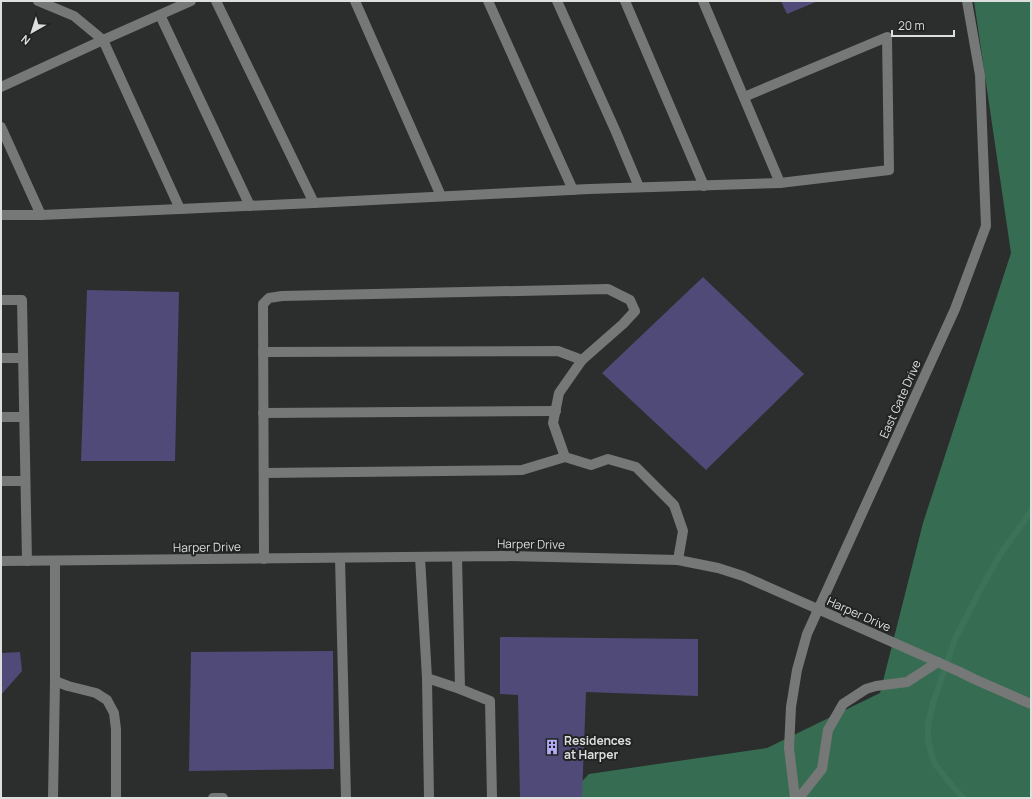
<svg xmlns="http://www.w3.org/2000/svg" width="1032" height="799" font-family="Manrope,sans-serif">
  <style>
    .forest { fill: #366d52 }
    .lines { fill: none; stroke-linecap: round; stroke-linejoin: round }
    .stream { stroke: #3c7358; stroke-width: 6 }
    .building { fill: #4f4a77 }
    .minor { stroke: #767777; stroke-width: 10 }
    .labels { text-anchor: middle; dominant-baseline: central; stroke-width: 4; stroke-linejoin: round; paint-order: stroke }
    .street-label { font-size: 12px; fill: #dddfde; stroke: #212423 }
    .poi-label { font-size: 12px; font-weight: bold; fill: #dddfde; stroke: #212423; text-anchor: start }
  </style>
  <rect width="100%" height="100%" fill="#2b2e2c"/>
  <!-- forest -->
  <path class="forest" d="M974 1H1031V798H566L589 774 767 748 880 693 923 523 1011 253Z"/>
  <g class="lines">
    <!-- stream -->
    <path class="stream" d="M963 798 949 782 935 764 931 753 928 739V725L933 703 955 639 980 590 1000 555 1031 511"/>
  </g>
  <!-- building -->
  <g class="building">
    <path d="M781 1H818L787 14Z"/>
    <path d="M703 277 804 374 706 470 602 373Z"/>
    <path d="M87 290 179 292 175 461H81Z"/>
    <path d="M500 637 698 639V696L586 692 582 798H520L518 695 500 694Z"/>
    <path d="M333 651 334 769 189 771 191 652Z"/>
    <path d="M20 652 22 671 1 695V653Z"/>
  </g>
  <g class="lines">
    <!-- minor -->
    <g class="minor">
      <path d="M38 1 74 16 103 40 191 1"/>
      <path d="M216 1 314 203"/>
      <path d="M355 1 441 196"/>
      <path d="M488 1 573 190"/>
      <path d="M557 1 616 132 639 187"/>
      <path d="M625 1 704 186"/>
      <path d="M160 15 250 206"/>
      <path d="M1 87 103 40 180 209"/>
      <path d="M744 97 887 37 889 170 780 183"/>
      <path d="M1 127 41 215"/>
      <path d="M1 215H41L180 209 314 203 589 189 780 183 703 1"/>
      <path d="M1 300H22L27 561"/>
      <path d="M263 352 558 351 582 360"/>
      <path d="M1 358H23"/>
      <path d="M263 413 556 411"/>
      <path d="M1 417H24"/>
      <path d="M264 473 522 470 565 457"/>
      <path d="M1 481H25"/>
      <path d="M420 557 427 678 429 798"/>
      <path d="M457 557 460 689"/>
      <path d="M340 558 346 798"/>
      <path d="M264 559 263 304 269 298 282 296 608 289 630 300 635 311 623 324 582 360 559 393 553 423 565 457 591 465 608 459 636 467 674 505 683 531 678 560"/>
      <path d="M1 561 503 556 678 560 718 568 743 576 960 672 974 679 1031 704"/>
      <path d="M427 678 460 689 490 701 492 798"/>
      <path d="M55 681 68 686 96 693 107 700 114 713 116 729V798"/>
      <path d="M53 798 55 681V561"/>
      <path d="M213 798H223"/>
      <path d="M795 798 789 748 791 707 797 670 807 634 955 309 986 226 980 75 967 1"/>
      <path d="M799 798 822 769 828 730 843 704 866 689 876 686 907 682 938 662"/>
    </g>
  </g>
  <!-- icons -->
  <defs>
    <symbol id="building-bare" viewBox="-9 -9 18 18"><path d="M-4-6H4V6H1V3H-1V6H-4ZM-2.5-4.3h1.7v1.8h-1.7ZM.8-4.3h1.7v1.8H.8ZM-2.5-1h1.7V.8h-1.7ZM.8-1h1.7V.8H.8Z" fill="#b4acf9" stroke="#212423" stroke-width="2.5" paint-order="stroke"/></symbol>
  </defs>
  <g fill-rule="evenodd">
    <use href="#building-bare" x="541" y="736" width="22" height="22"/>
  </g>
  <g class="labels">
    <!-- street labels -->
    <g class="street-label">
      <text transform="translate(900 399) rotate(-66)">East Gate Drive</text>
      <text transform="translate(531 544) rotate(1)">Harper Drive</text>
      <text transform="translate(207 547) rotate(-1)">Harper Drive</text>
      <text transform="translate(859 614) rotate(24)">Harper Drive</text>
    </g>
    <!-- poi labels -->
    <g class="poi-label">
      <text x="564" y="740">Residences<tspan x="564" dy="14">at Harper</tspan></text>
    </g>
  </g>
  <!-- border -->
  <rect width="1032" height="799" fill="none" stroke="#dddfde" stroke-width="4"/>
  <!-- north arrow -->
  <g transform="translate(32 32) rotate(219)" stroke="#212423" stroke-width="3" paint-order="stroke">
  <path d="M0-3L7 15L0 10L-7 15Z" fill="#dddfde"/>
  <text y="-6" font-size="11" font-weight="bold" text-anchor="middle" fill="#dddfde">N</text>
  </g>
  <!-- scale -->
  <path d="M892 30v6h62v-6" fill="none" stroke="#dddfde" stroke-width="2"/>
  <text x="898" y="30" font-size="12" fill="#dddfde" stroke="#212423" stroke-width="3" paint-order="stroke">20 m</text>
</svg>
